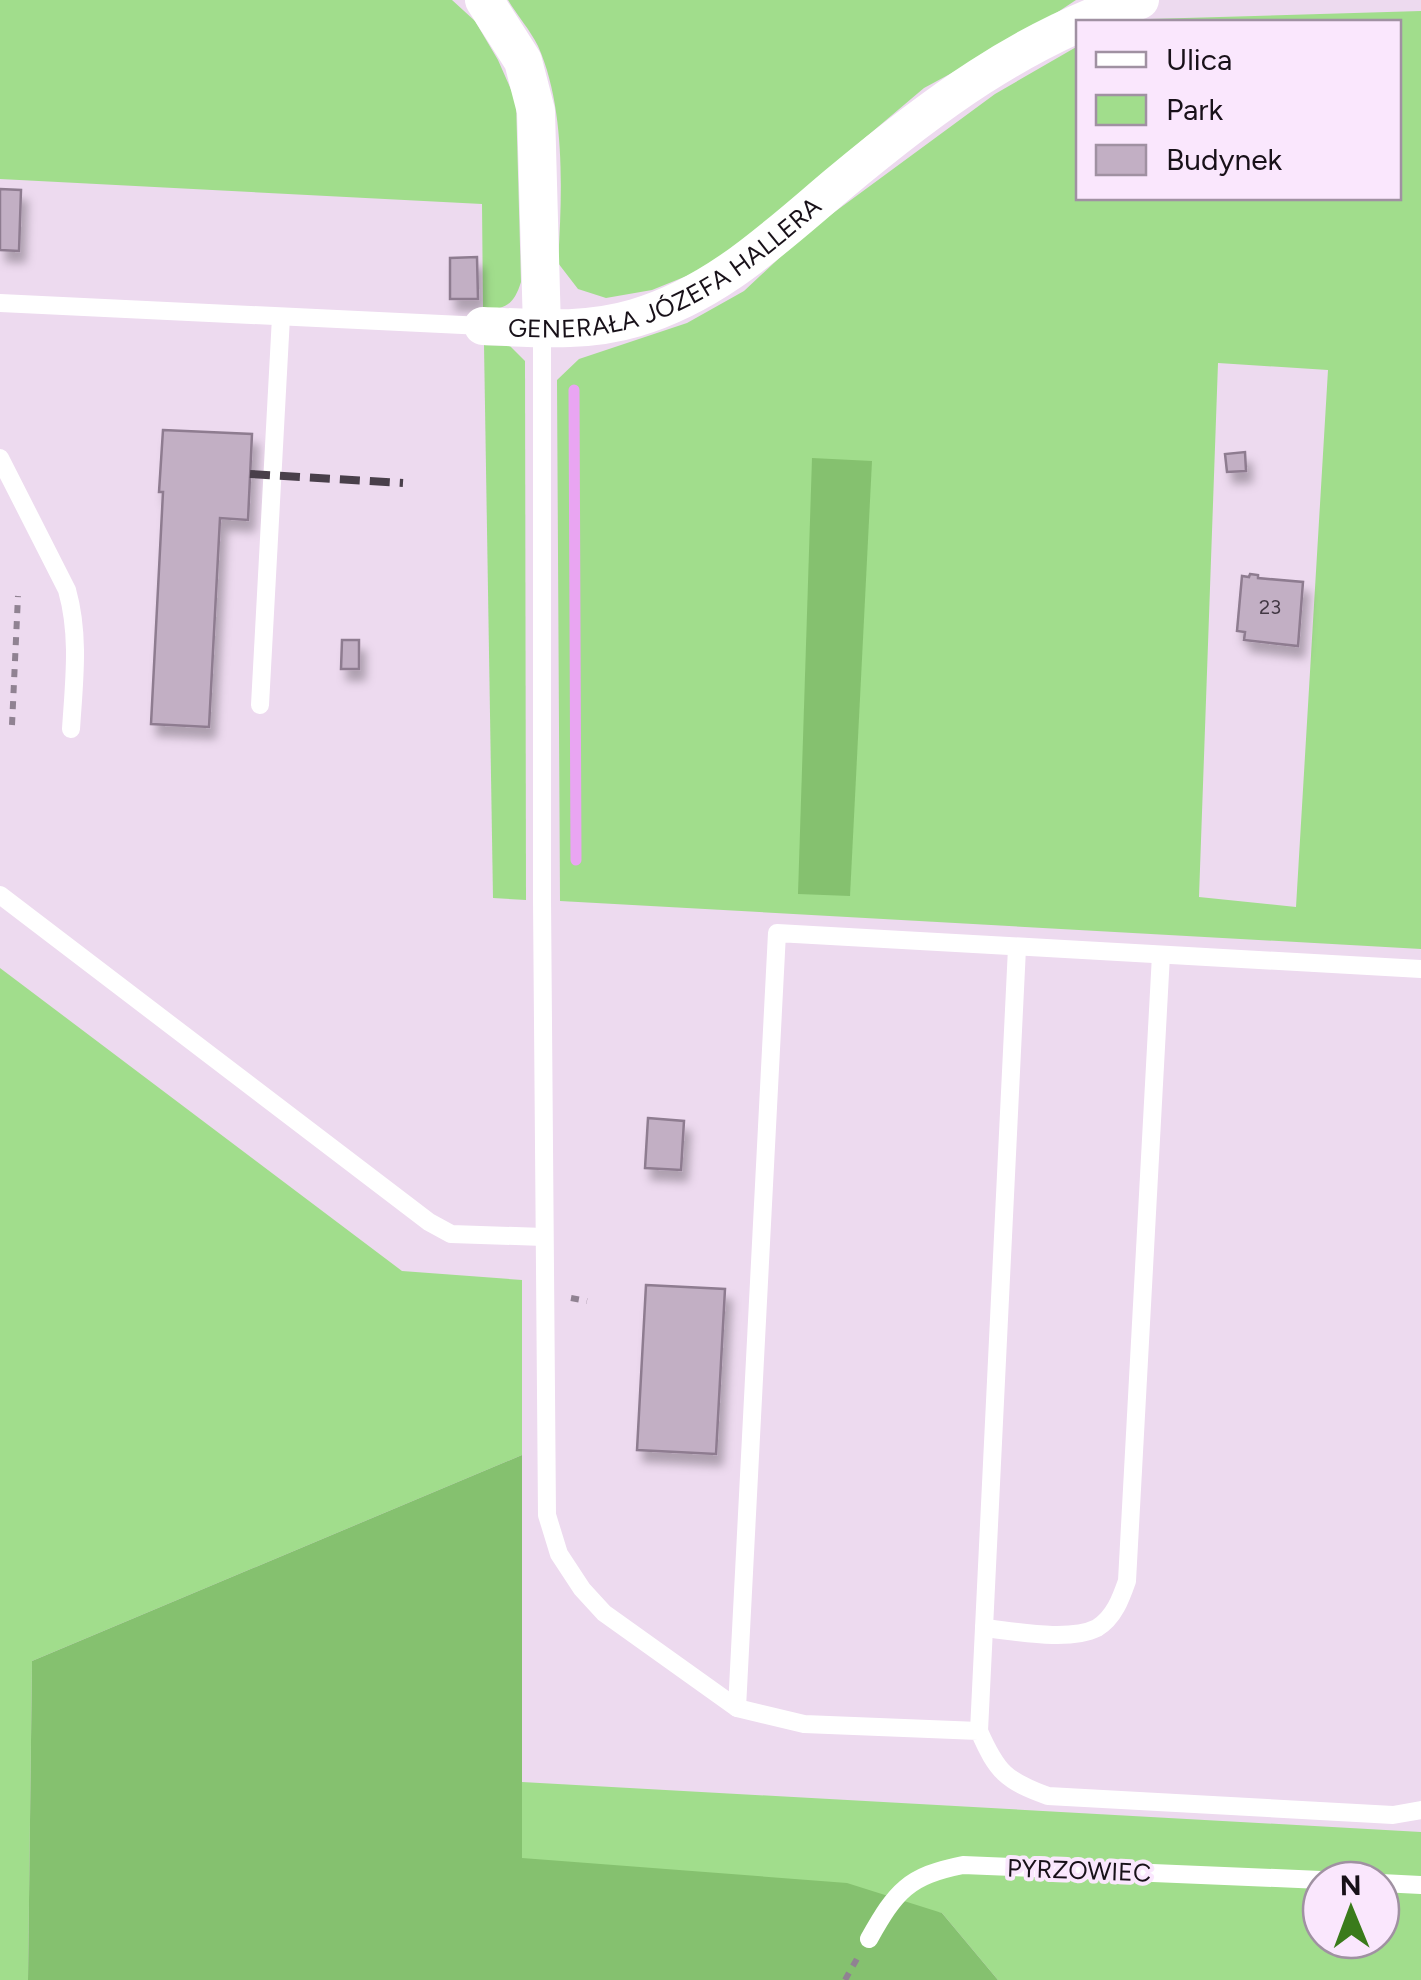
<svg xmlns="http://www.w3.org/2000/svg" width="1421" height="1980" font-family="Figtree,sans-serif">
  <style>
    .green { fill: #a1dd8c; fill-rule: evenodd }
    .forest { fill: #85c16f }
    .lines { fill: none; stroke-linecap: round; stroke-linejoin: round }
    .stream { stroke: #e9a5f2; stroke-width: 11 }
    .building { fill: #c2afc4; stroke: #8e7c90; stroke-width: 2.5; filter: url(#shadow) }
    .path { stroke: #908292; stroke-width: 6; stroke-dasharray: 8 8; stroke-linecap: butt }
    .lane { stroke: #fff; stroke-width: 18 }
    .street { stroke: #fff; stroke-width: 38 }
    .rail { stroke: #493f4a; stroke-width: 8; stroke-dasharray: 20 10; stroke-linecap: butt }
    .labels { text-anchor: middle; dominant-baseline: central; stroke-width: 8; stroke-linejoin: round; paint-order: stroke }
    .number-label { font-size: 20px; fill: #423844 }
    .street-label { font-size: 25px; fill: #181119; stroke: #fae7fd }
  </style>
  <defs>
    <filter id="shadow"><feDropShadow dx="6" dy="11" stdDeviation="5" flood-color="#0004"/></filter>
  </defs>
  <rect width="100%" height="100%" fill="#eddaef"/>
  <!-- green -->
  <g class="green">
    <path d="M0 0H452L475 21 498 60 516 101 521 282C514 304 507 309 483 310L482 204 0 179Z"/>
    <path d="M508 0H1076L1026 33 924 88 736 247 699 271 652 290 606 298 578 289 558 263C562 195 566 109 538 46 530 30 517 15 508 0Z"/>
    <path d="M1421 11V949L560 901 557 380 579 359 687 323 744 291 806 233 995 94 1078 46V198H1398V22H1140L1150 19ZM1218 363 1328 370 1296 907 1199 897Z"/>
    <path d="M484 345 510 346 525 361 526 900 493 898Z"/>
    <path d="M0 968 402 1271 522 1280V1455L32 1661 28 1980H0Z"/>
    <path d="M522 1782 1421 1832V1980H998L942 1913 522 1859ZM1321 1880H1381V1940H1321Z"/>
  </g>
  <!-- forest -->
  <g class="forest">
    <path d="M812 458 872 461 850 896 798 894Z"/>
    <path d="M522 1455V1858L847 1883 942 1913 998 1980H28L32 1661Z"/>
  </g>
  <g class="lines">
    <!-- stream -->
    <path class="stream" d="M574 390 576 860"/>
  </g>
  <!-- building -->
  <g class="building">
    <path d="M0 189 21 190 19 251 0 250Z"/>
    <path d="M477 257 478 299H450V258Z"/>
    <path d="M163 430 252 434 248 520 220 518 209 727 151 724 163 492H159Z"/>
    <path d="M1245 452 1246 471 1227 472 1225 454Z"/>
    <path d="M1250 574 1258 575V578L1303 582 1298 646 1244 640 1245 632 1237 631 1242 576 1249 577Z"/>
    <path d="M342 640H359V669H341Z"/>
    <path d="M648 1118 684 1121 681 1170 645 1168Z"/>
    <path d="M646 1285 725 1289 716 1454 637 1450Z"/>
  </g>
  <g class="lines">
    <!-- path -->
    <g class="path">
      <path d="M12 725 18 596"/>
      <path d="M571 1298 587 1301"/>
      <path d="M845 1980 858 1957"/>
    </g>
    <!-- lane -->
    <g class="lane">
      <path d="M0 303 483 326"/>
      <path d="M542 329V900L547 1515 559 1554 582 1589 604 1613 737 1708 804 1724 979 1731C997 1772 1006 1781 1048 1796L1393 1815 1421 1810"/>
      <path d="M0 458 67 590C80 636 74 682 71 729"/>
      <path d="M260 705 281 317"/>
      <path d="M0 895 429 1222 451 1234 544 1237"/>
      <path d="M984 1628C1014 1631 1069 1642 1097 1628 1114 1618 1121 1598 1127 1581L1161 955"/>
      <path d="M737 1708 777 933 1421 969"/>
      <path d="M979 1731 1017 948"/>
      <path d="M1381 1883 1421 1885"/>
      <path d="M869 1939C896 1891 908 1876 963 1865L1321 1880"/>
    </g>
    <!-- street -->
    <g class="street">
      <path d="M484 0 523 61 536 111 542 329"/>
      <path id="s1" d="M483 326C534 328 585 333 635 318 716 294 773 239 837 185 929 108 1024 36 1140 0"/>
    </g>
    <!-- rail -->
    <path class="rail" d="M250 474 403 483"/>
  </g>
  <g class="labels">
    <!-- number labels -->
    <g class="number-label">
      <text x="1270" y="607">23</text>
    </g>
    <!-- street labels -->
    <g class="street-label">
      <text stroke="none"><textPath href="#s1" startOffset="198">GENERAŁA JÓZEFA HALLERA</textPath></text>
      <text transform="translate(1079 1870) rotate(2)">PYRZOWIEC</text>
    </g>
  </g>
  <!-- legend -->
  <rect x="1076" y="20" width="325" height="180" fill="#fae7fd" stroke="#a091a2" stroke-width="2.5"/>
  <rect x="1096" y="52" width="50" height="15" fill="#ffffff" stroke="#a091a2" stroke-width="2.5"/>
  <text x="1166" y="70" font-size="30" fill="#181119">Ulica</text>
  <rect x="1096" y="95" width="50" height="30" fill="#a1dd8c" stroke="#a091a2" stroke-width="2.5"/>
  <text x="1166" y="120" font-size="30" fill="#181119">Park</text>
  <rect x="1096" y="145" width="50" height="30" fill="#c2afc4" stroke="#a091a2" stroke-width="2.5"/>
  <text x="1166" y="170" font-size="30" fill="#181119">Budynek</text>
  <!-- north arrow -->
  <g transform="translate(1351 1910) rotate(359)"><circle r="48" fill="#fae7fd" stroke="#a091a2" stroke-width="2.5"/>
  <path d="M0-8L18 38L0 25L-18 38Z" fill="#3a7b1b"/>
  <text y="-15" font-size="28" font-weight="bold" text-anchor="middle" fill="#181119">N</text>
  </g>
</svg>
